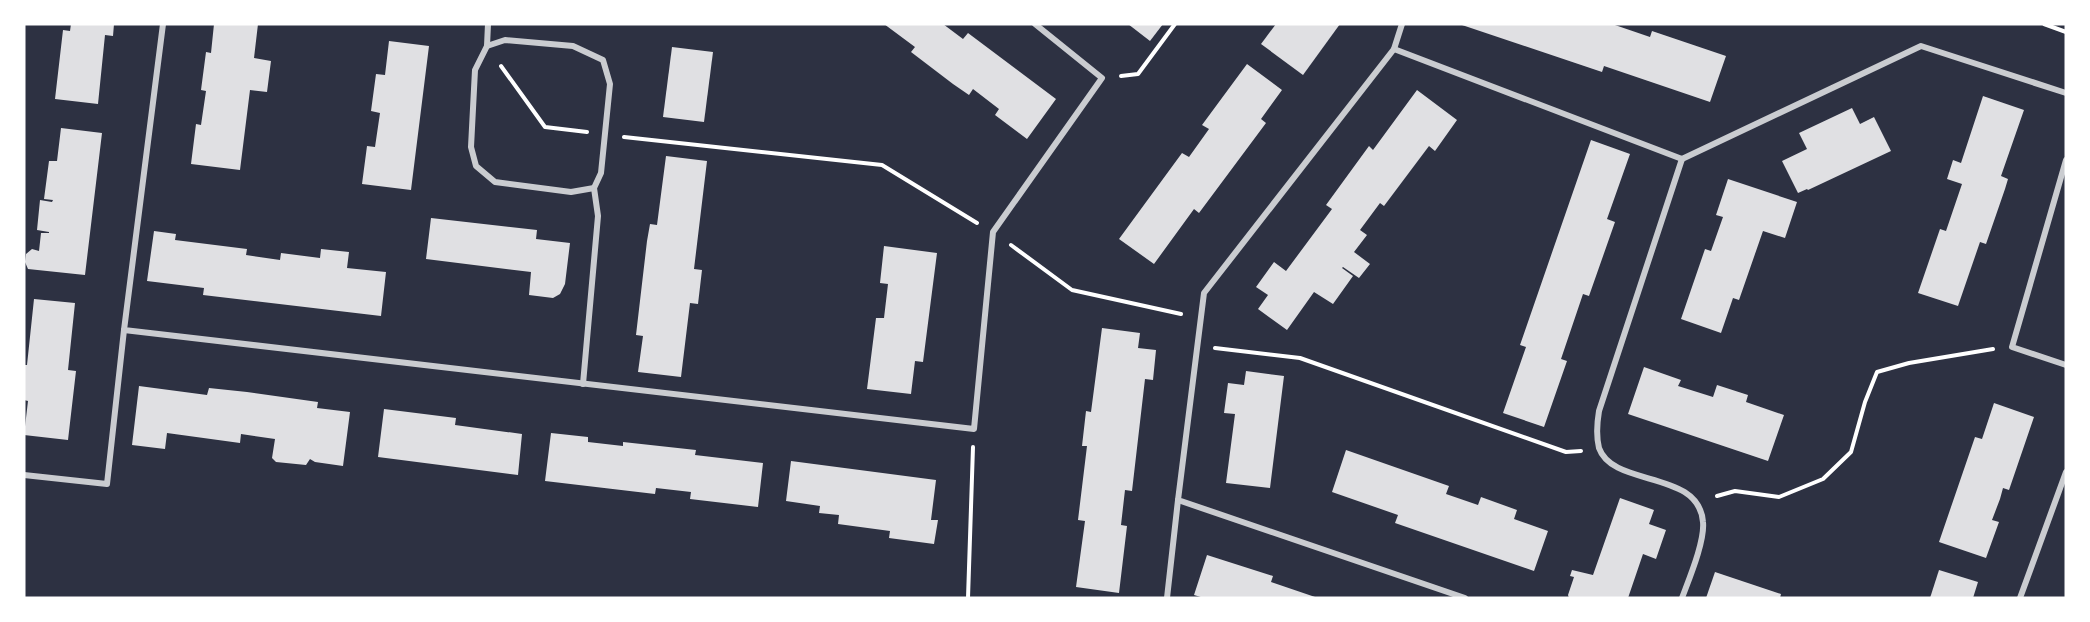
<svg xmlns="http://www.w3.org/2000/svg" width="2090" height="622" font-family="'Fira Sans',sans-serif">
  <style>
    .building { fill: #e0e0e3 }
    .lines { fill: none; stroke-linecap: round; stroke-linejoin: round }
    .path { stroke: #fff; stroke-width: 4 }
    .minor { stroke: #caccd0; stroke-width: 6 }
  </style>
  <rect width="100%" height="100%" fill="#2d3142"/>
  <!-- building -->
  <g class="building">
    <path d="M71 24H114L113 36 105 35 98 104 55 99 63 30 70 31Z"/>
    <path d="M214 24H258L254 58 271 61 267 92 250 90 240 170 191 164 196 124 201 125 206 91 201 90 206 52 211 53Z"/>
    <path d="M884 24H943L963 39 968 33 1056 99 1027 139 995 115 999 109 973 89 969 95 953 84 911 52 915 47Z"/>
    <path d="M1128 24H1163L1150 41Z"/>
    <path d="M1276 24H1340L1303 75 1261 44Z"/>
    <path d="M1459 24H1612L1650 37 1652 31 1726 56 1710 102 1604 66 1602 72Z"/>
    <path d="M389 41 429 46 411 190 362 184 367 146 375 147 380 113 371 111 376 74 385 75Z"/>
    <path d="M672 47 713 52 704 122 663 117Z"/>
    <path d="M1247 64 1282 90 1261 119 1266 123 1199 213 1194 209 1154 264 1119 239 1182 153 1189 157 1209 129 1202 125Z"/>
    <path d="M1417 90 1457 120 1435 151 1429 146 1384 206 1380 203 1360 230 1367 235 1354 252 1370 264 1359 278 1343 267 1342 268 1353 276 1333 304 1314 292 1287 330 1258 309 1268 295 1256 287 1274 262 1286 271 1332 209 1326 205 1369 146 1373 150Z"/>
    <path d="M1983 96 2024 110 2001 176 2008 179 2005 189 1986 244 1980 242 1958 306 1918 293 1940 229 1946 231 1962 184 1947 179 1953 160 1961 163Z"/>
    <path d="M1852 108 1860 124 1874 117 1891 151 1808 190 1807 189 1798 193 1782 161 1807 149 1799 133Z"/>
    <path d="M61 128 102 133 85 275 28 269 25 262 26 254 32 249 39 251 41 233H49V232L37 230 40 200 52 202 53 200 44 199 49 161H57Z"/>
    <path d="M1591 140 1630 154 1607 219 1615 222 1589 296 1583 294 1561 359 1567 361 1544 427 1503 413 1526 347 1520 345Z"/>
    <path d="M666 156 707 161 694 269 702 270 698 304 690 303 681 377 638 372 643 336 636 335 647 241 650 224 657 225Z"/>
    <path d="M1728 179 1797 202 1785 238 1763 231 1739 300 1733 298 1721 333 1681 319 1705 249 1711 251 1723 217 1716 215Z"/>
    <path d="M431 218 537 230 536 239 570 243 565 284 560 294 553 298 529 295 531 272 426 259Z"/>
    <path d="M154 231 176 234 175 240 247 249 246 255 280 260 281 253 320 258 321 249 349 252 347 268 386 272 381 316 203 295 204 288 147 281Z"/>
    <path d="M884 246 937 253 923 362 915 361 911 394 867 389 876 318H884L888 284 880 283Z"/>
    <path d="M34 299 75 303 68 370 76 371 68 440 24 435 28 401 24 400V365H27Z"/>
    <path d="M1102 328 1140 333 1138 348 1156 350 1153 380 1145 379 1132 491 1125 490 1121 525 1127 526 1119 593 1076 587 1085 521 1078 520 1087 446H1082L1086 411 1091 412Z"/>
    <path d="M1644 367 1681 380 1678 386 1713 397 1717 385 1748 395 1746 402 1784 415 1768 461 1628 414Z"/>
    <path d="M1246 371 1284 376 1270 488 1226 483 1235 414 1224 413 1228 383 1244 385Z"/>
    <path d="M139 386 207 395 209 388 247 392 318 402 317 408 350 412 343 466 315 462 310 459 306 465 276 462 272 458 275 439 241 434 240 443 167 433 165 449 132 445Z"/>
    <path d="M1994 403 2034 417 2009 490 2003 488 2000 499 1992 520 1999 522 1986 558 1939 542 1975 437 1982 439Z"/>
    <path d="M384 409 456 418 455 425 522 434 518 475 378 457Z"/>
    <path d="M551 433 588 437V442L623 446V442L696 450 695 455 763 463 758 507 690 499 691 492 656 488 655 494 545 481Z"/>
    <path d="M1346 450 1449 486 1446 494 1478 505 1481 497 1517 510 1514 519 1548 531 1534 571 1395 523 1398 515 1332 492Z"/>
    <path d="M791 461 936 480 931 520H938L934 544 889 538 890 531 838 524 839 515 819 513 820 506 786 501Z"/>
    <path d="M1620 498 1654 510 1649 524 1666 530 1656 559 1643 554 1628 598H1569L1568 595 1574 577 1570 576 1572 570 1593 575Z"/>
    <path d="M1207 555 1273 576 1271 582 1318 598H1204L1194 595Z"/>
    <path d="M1939 570 1978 582 1973 598H1930Z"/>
    <path d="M1715 572 1781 594 1780 598H1706Z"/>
  </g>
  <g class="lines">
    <!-- path -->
    <g class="path">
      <path d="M2044 24 2066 32"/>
      <path d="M501 66 545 127 587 132"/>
      <path d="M1121 76 1138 74 1175 24"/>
      <path d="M624 137 882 165 977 223"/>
      <path d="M1011 245 1072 290 1181 314"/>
      <path d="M1215 348 1300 358 1566 452 1581 451"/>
      <path d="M1717 496 1735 491 1779 497 1823 479 1851 452 1865 402 1877 372 1909 363 1993 349"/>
      <path d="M968 598 973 447"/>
    </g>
    <!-- minor -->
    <g class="minor">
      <path d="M163 24 124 330 974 429 993 232 1102 78 1035 24"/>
      <path d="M488 24 487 46 475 70 471 147 476 166 495 182 571 192 594 188"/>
      <path d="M1402 24 1394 49 1204 293 1178 500 1465 598"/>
      <path d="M487 46 505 40 573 46 603 60 610 84 601 173 594 188 598 216 583 384"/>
      <path d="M1394 49 1682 159 1921 46 2066 93"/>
      <path d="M1682 159 1599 411C1597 423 1596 436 1599 448 1613 488 1699 469 1703 522 1705 541 1689 579 1682 598"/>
      <path d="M2066 160 2012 347 2066 365"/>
      <path d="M24 475 107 484 124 330"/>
      <path d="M1167 598 1178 500"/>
      <path d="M2020 598 2066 472"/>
    </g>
  </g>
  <!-- border -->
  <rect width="2090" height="622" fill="none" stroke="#ffffff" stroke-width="51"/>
</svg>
